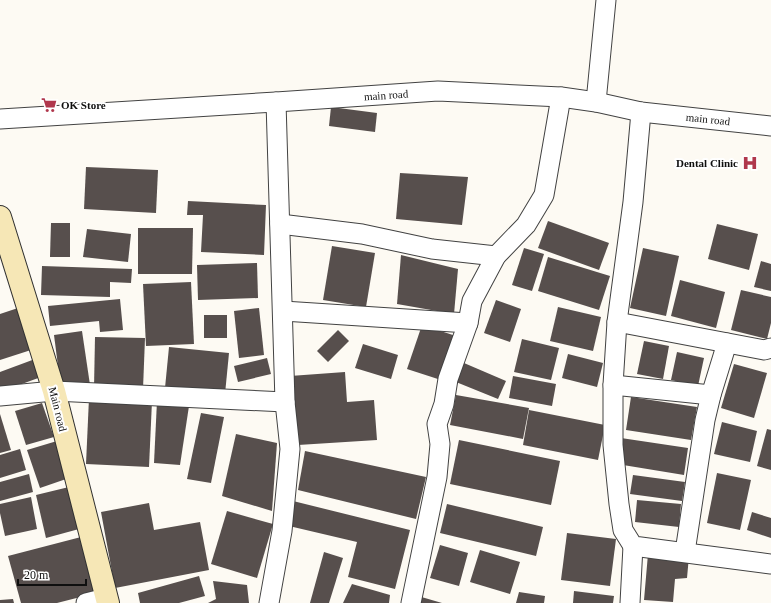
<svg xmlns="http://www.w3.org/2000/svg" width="771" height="603" font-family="Georgia,serif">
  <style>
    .building { fill: #574f4d }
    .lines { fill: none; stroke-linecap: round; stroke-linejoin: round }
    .street-casing { stroke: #424242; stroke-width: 21 }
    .secondary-casing { stroke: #313131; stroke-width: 24 }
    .street { stroke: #fff; stroke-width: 19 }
    .secondary { stroke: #f6e7b6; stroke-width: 22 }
    .labels { text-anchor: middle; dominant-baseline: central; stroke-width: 4; stroke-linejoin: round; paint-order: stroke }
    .street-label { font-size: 11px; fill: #0f0f0f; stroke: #fff }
    .poi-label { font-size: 11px; font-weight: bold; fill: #0f0f0f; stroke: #fff; text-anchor: start }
  </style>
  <rect width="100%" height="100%" fill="#fdfaf3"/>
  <!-- building -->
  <g class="building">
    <path d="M331 107 377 113 375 132 329 126Z"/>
    <path d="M86 167 158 170 156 213 84 209Z"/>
    <path d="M400 173 468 177 462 225 396 219Z"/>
    <path d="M188 201 266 205 264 255 201 252 203 215H187Z"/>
    <path d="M548 221 609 243 599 270 538 248Z"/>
    <path d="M51 223H70V257H50Z"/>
    <path d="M717 224 758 234 749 270 708 259Z"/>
    <path d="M138 228H193L192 274H138Z"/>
    <path d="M87 229 131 234 128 262 83 257Z"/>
    <path d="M332 246 375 253 366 307 323 300Z"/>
    <path d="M524 248 544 254 532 291 512 285Z"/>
    <path d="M643 248 679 256 666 316 630 308Z"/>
    <path d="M401 255 458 269 454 314 397 304Z"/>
    <path d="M548 257 610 276 599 310 538 291Z"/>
    <path d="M761 261 771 264V291L754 287Z"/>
    <path d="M257 263 258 298 198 300 197 265Z"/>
    <path d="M42 266 132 269 131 283 110 282V297L41 295Z"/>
    <path d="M680 280 725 292 716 328 671 316Z"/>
    <path d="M191 282 194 344 146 346 143 284Z"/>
    <path d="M741 290 771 297V323L767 339 731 330Z"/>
    <path d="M120 299 123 330 100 332 99 321 50 326 48 306Z"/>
    <path d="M496 300 521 309 510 342 484 333Z"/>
    <path d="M558 307 601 317 593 351 550 341Z"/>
    <path d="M18 308 31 350 0 360V314Z"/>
    <path d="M259 308 264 355 239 358 234 311Z"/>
    <rect x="204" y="315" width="23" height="23"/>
    <path d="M422 325 456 336 441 380 407 369Z"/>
    <path d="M338 330 349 341 328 362 317 351Z"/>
    <path d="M82 331 90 385 61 389 54 335Z"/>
    <path d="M95 337 145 338 143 389 94 388Z"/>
    <path d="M522 339 559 348 551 380 514 372Z"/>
    <path d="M644 341 669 346 663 379 637 374Z"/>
    <path d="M363 344 398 355 391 379 355 368Z"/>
    <path d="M169 347 229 353 225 394 165 388Z"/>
    <path d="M677 352 704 358 698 386 671 380Z"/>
    <path d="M568 354 603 363 597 387 562 378Z"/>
    <path d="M267 358 271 374 238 382 234 366Z"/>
    <path d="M35 359 41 377 0 392V372Z"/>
    <path d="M464 363 506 381 498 399 456 382Z"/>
    <path d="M734 364 767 373 754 418 721 408Z"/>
    <path d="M345 372 347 402 374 400 377 440 298 445 290 376Z"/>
    <path d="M513 376 556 384 552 406 509 398Z"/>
    <path d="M456 395 529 408 523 439 450 425Z"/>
    <path d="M631 397 697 407 691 440 626 430Z"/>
    <path d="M89 398 152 401 149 467 86 464Z"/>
    <path d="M157 401 189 406 180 465 154 463Z"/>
    <path d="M42 403 54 437 26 445 15 411Z"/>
    <path d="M529 410 605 425 598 460 523 445Z"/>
    <path d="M201 413 224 417 211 483 187 479Z"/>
    <path d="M0 414 11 450 0 453Z"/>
    <path d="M722 422 757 431 750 462 714 454Z"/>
    <path d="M767 429 771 430V470L757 466Z"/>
    <path d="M236 434 277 443 272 511 222 496Z"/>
    <path d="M621 438 688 448 684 475 617 464Z"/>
    <path d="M459 440 560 461 551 505 450 484Z"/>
    <path d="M57 441 69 478 40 488 27 450Z"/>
    <path d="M20 449 26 470 0 478V455Z"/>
    <path d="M305 451 426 477 416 519 298 490Z"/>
    <path d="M717 473 751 480 740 530 707 523Z"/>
    <path d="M29 474 33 492 0 501V482Z"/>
    <path d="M633 475 685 482 682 501 630 494Z"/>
    <path d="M69 487 79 529 46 538 36 495Z"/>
    <path d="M31 497 37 529 5 536 0 513V504Z"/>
    <path d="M637 500 681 504 679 527 635 522Z"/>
    <path d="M293 501 410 530 395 589 348 577 357 542 289 526Z"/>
    <path d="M149 503 154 530 200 522 209 570 115 588 101 512Z"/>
    <path d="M447 504 543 527 536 556 440 533Z"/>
    <path d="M227 511 273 524 257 578 211 564Z"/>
    <path d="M752 512 771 518V538L747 530Z"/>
    <path d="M567 533 616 539 610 586 561 580Z"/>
    <path d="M81 537 96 593 57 603H21L8 556Z"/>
    <path d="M440 545 468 553 459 586 430 578Z"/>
    <path d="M480 550 520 562 510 594 470 582Z"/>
    <path d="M324 552 343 558 329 603H310Z"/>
    <path d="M648 554 689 556 687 578 675 579 673 602 644 600Z"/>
    <path d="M199 576 205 596 179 603H140L138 593Z"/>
    <path d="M213 581 247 585 249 603H208L216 599Z"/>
    <path d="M352 584 390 595 389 603H343Z"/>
    <path d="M574 591 614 596 613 603H573Z"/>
    <path d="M519 592 545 596 544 603H516Z"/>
    <path d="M418 596 442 603H417Z"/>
    <path d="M13 599 14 603H0V600Z"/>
  </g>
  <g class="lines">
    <defs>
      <g id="street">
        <path d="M596 102 606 0"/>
        <path d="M641 112 633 202 617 322 613 385V445L619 504 623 530 633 546 771 564"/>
        <path d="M0 119 276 102 438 91 561 97 596 102 641 112 771 126"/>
        <path d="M280 224 362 234 432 249 496 256"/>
        <path d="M283 311 468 323"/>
        <path d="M617 322 764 350 771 348"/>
        <path d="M613 385 711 395"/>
        <path d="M0 396 54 391 285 402 276 102"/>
        <path d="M685 552 705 420 711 395 727 343"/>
        <path d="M86 603 106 598"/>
        <path d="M269 603 282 531 290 449 285 402"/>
        <path d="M411 603 437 477 440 444 437 424 444 404 448 379 468 323 472 301 496 256 526 225 544 195 561 97"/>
        <path d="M630 603 633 546"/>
      </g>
      <path id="secondary" d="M0 217 54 391 108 603"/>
    </defs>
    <!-- street casing -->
    <use href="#street" class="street-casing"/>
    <!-- secondary casing -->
    <use href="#secondary" class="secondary-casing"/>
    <!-- street -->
    <use href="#street" class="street"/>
    <!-- secondary -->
    <use href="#secondary" class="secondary"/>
  </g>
  <!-- icons -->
  <defs>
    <symbol id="supermarket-bare" viewBox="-9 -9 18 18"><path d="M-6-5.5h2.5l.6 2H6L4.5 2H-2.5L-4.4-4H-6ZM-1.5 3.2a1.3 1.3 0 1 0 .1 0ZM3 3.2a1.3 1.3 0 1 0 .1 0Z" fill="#b0374c" stroke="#fff" stroke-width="2.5" paint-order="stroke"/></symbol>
    <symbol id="hospital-bare" viewBox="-9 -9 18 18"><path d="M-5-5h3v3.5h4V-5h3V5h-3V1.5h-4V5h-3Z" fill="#b0374c" stroke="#fff" stroke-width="2.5" paint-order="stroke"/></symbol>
  </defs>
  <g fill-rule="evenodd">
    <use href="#supermarket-bare" x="38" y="94" width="22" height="22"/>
    <use href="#hospital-bare" x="739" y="152" width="22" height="22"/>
  </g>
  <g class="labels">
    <!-- street labels -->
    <g class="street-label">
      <text transform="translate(386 95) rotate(-4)">main road</text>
      <text transform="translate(708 119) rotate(6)">main road</text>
      <text transform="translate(58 409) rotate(76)">Main road</text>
    </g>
    <!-- poi labels -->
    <g class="poi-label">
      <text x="61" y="105">OK Store</text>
      <text x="738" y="163" text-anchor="end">Dental Clinic</text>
    </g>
  </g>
  <!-- scale -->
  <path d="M18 579v6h68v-6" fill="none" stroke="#0f0f0f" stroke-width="2"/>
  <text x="24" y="579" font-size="12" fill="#0f0f0f" stroke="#ffffff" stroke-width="3" paint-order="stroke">20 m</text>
</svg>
